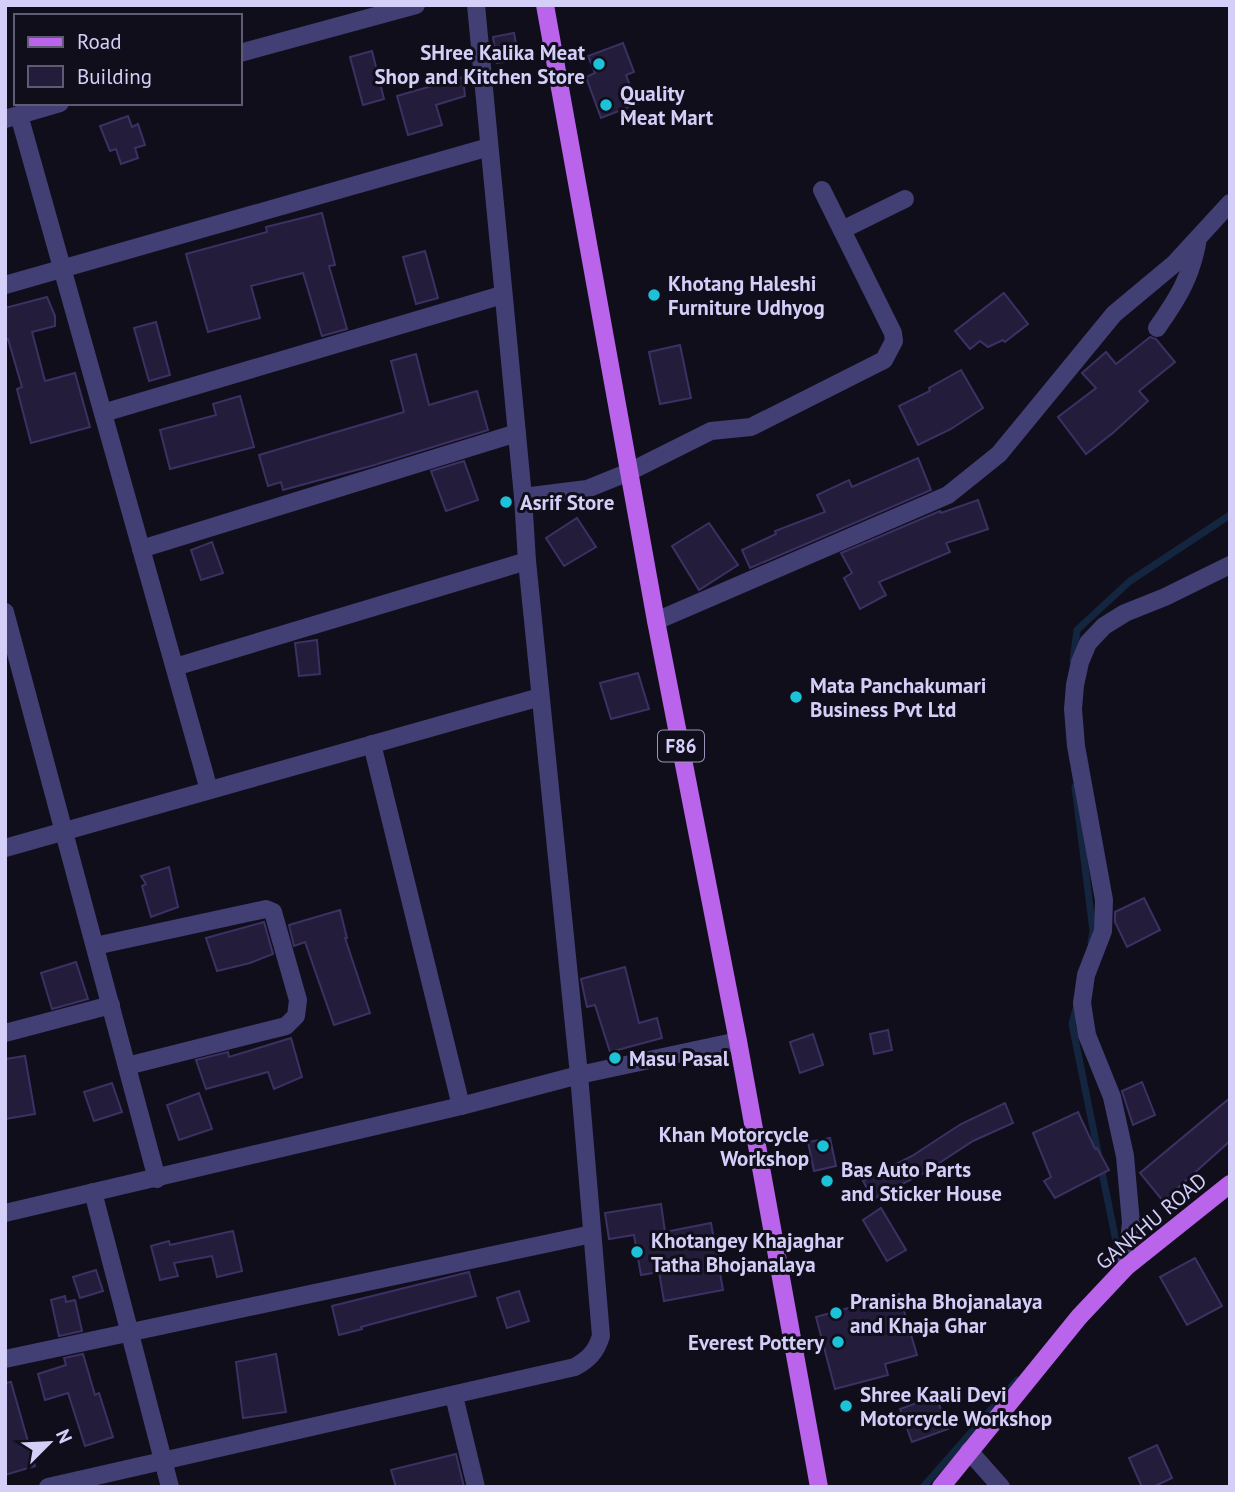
<svg xmlns="http://www.w3.org/2000/svg" width="1235" height="1492" font-family="'PT Sans',sans-serif">
  <style>
    .lines { fill: none; stroke-linecap: round; stroke-linejoin: round }
    .stream { stroke: #14253f; stroke-width: 7 }
    .building { fill: #231c3a; stroke: #3c3163; stroke-width: 2 }
    .minor { stroke: #423f75; stroke-width: 18 }
    .major { stroke: #ba64eb; stroke-width: 18 }
    .poi-dot { fill: #1cc2d7; stroke: #110e1c; stroke-width: 2.5 }
    .labels { text-anchor: middle; dominant-baseline: central; stroke-width: 6; stroke-linejoin: round; paint-order: stroke }
    .shield { fill: #110e1c; stroke: #9a95b7; stroke-width: 2 }
    .shield-label { font-size: 19px; font-weight: bold; fill: #d4cff9 }
    .poi-label { font-size: 21px; font-weight: bold; fill: #d4cff9; stroke: #110e1c; text-anchor: start }
    .street-label { font-size: 21px; fill: #d4cff9; stroke: #110e1c }
  </style>
  <rect width="100%" height="100%" fill="#110e1c"/>
  <g class="lines">
    <!-- stream -->
    <g class="stream">
      <path d="M1073 661 1077 630 1130 581 1230 515"/>
      <path d="M1075 787 1093 931 1091 942"/>
      <path d="M1077 1005 1072 1024 1120 1261"/>
      <path d="M923 1487 1017 1380"/>
    </g>
  </g>
  <!-- building -->
  <g class="building">
    <path d="M514 33 519 60 497 63 493 37Z"/>
    <path d="M623 43 634 72 626 75 637 104 601 118 586 77 595 73 588 56Z"/>
    <path d="M372 51 384 99 363 105 350 57Z"/>
    <path d="M463 77 465 96 436 105 442 125 408 135 397 96Z"/>
    <path d="M128 116 132 127 138 124 145 145 135 148 138 158 121 164 116 149 110 151 100 126Z"/>
    <path d="M322 213 335 265 329 266 347 329 322 336 303 273 251 286 260 318 208 332 186 254 267 232 266 227Z"/>
    <path d="M425 251 438 298 416 304 403 257Z"/>
    <path d="M1004 293 1028 324 1005 342 1003 340 988 347 980 341 970 349 955 331Z"/>
    <path d="M47 297 55 316V326L32 332 45 381 75 373 90 427 31 443 17 389 22 387 8 339 5 340V308Z"/>
    <path d="M156 322 170 375 149 381 134 328Z"/>
    <path d="M1150 337 1156 339 1175 362 1139 391 1148 401 1114 432 1086 454 1058 417 1096 388 1082 373 1106 352 1116 364Z"/>
    <path d="M680 345 691 398 660 404 649 352Z"/>
    <path d="M416 354 429 405 477 391 488 430 371 466 283 490 281 482 268 486 259 455 404 412 391 361Z"/>
    <path d="M961 370 983 408 951 429 918 445 899 406 930 391 929 388Z"/>
    <path d="M240 396 254 447 170 469 160 430 216 415 213 404Z"/>
    <path d="M918 458 931 490 750 568 742 550 776 534 775 531 825 512 817 495 849 480 852 487Z"/>
    <path d="M464 461 478 500 446 511 431 471Z"/>
    <path d="M978 500 988 529 946 543 950 552 879 582 886 595 860 609 844 578 852 573 841 553 940 511 941 513Z"/>
    <path d="M577 518 596 547 564 566 546 538Z"/>
    <path d="M709 523 738 565 699 590 672 546Z"/>
    <path d="M212 542 223 573 201 580 191 550Z"/>
    <path d="M317 640 320 674 299 676 295 643Z"/>
    <path d="M638 673 649 709 611 719 600 683Z"/>
    <path d="M169 867 178 907 151 917 142 886 146 884 141 876Z"/>
    <path d="M1144 898 1160 930 1127 947 1115 922V912Z"/>
    <path d="M340 910 347 938H345L370 1013 334 1025 305 942 294 946 289 925Z"/>
    <path d="M264 922 273 954 250 963 217 971 206 938Z"/>
    <path d="M76 962 88 999 52 1009 41 973Z"/>
    <path d="M625 967 639 1023 657 1018 662 1038 610 1052 595 1005 587 1007 581 979Z"/>
    <path d="M888 1030 892 1050 874 1054 870 1034Z"/>
    <path d="M813 1034 823 1065 800 1073 790 1042Z"/>
    <path d="M291 1038 302 1077 274 1089 268 1072 206 1089 196 1060 228 1052 229 1057Z"/>
    <path d="M25 1056 35 1114 5 1119V1059Z"/>
    <path d="M1142 1082 1155 1115 1133 1125 1122 1091Z"/>
    <path d="M112 1083 122 1112 94 1121 84 1092Z"/>
    <path d="M199 1093 212 1129 179 1140 167 1105Z"/>
    <path d="M1230 1098V1141L1163 1201 1140 1173Z"/>
    <path d="M1005 1103 1013 1123 973 1141 924 1173 873 1199 863 1181 912 1156 961 1124Z"/>
    <path d="M1078 1112 1095 1149 1097 1148 1109 1170 1055 1198 1044 1181 1051 1177 1033 1133Z"/>
    <path d="M830 1138 836 1166 814 1171 808 1142Z"/>
    <path d="M661 1204 665 1232 711 1223 723 1290 664 1301 659 1272 641 1275 634 1235 609 1239 605 1213Z"/>
    <path d="M881 1208 906 1250 887 1261 863 1220Z"/>
    <path d="M233 1231 242 1271 217 1277 212 1256 174 1263 178 1276 160 1280 151 1246 169 1241 170 1245Z"/>
    <path d="M1195 1258 1222 1306 1187 1325 1160 1277Z"/>
    <path d="M96 1270 103 1291 80 1298 73 1277Z"/>
    <path d="M469 1272 476 1296 361 1327 362 1329 339 1335 332 1306Z"/>
    <path d="M519 1291 529 1321 507 1328 497 1298Z"/>
    <path d="M899 1294 917 1355 885 1364 888 1375 835 1389 816 1317Z"/>
    <path d="M65 1296 66 1302 75 1300 82 1331 59 1336 51 1300Z"/>
    <path d="M83 1354 95 1395 99 1393 113 1437 85 1446 68 1393 45 1400 38 1374 66 1365 64 1358Z"/>
    <path d="M276 1354 286 1412 243 1418 236 1362Z"/>
    <path d="M11 1382 35 1466 5 1475V1383Z"/>
    <path d="M936 1396 948 1429 912 1442 900 1409Z"/>
    <path d="M1157 1445 1172 1478 1153 1487H1142L1129 1458Z"/>
    <path d="M456 1454 464 1487H396L391 1470Z"/>
  </g>
  <g class="lines">
    <!-- minor -->
    <g class="minor">
      <path d="M240 53 416 5"/>
      <path d="M19 115 209 790"/>
      <path d="M5 119 60 103"/>
      <path d="M842 230 905 199"/>
      <path d="M5 285 489 147"/>
      <path d="M1157 328C1178 298 1192 276 1198 238"/>
      <path d="M103 413 502 295"/>
      <path d="M523 497 587 489 629 472 711 431 751 427 884 360 894 341 893 333 822 190"/>
      <path d="M141 549 517 433"/>
      <path d="M5 612 157 1179"/>
      <path d="M656 621 948 495 999 454 1114 314 1174 264 1230 203"/>
      <path d="M175 667 527 561"/>
      <path d="M372 744 461 1106"/>
      <path d="M5 848 540 697"/>
      <path d="M95 946 266 909 273 912 298 1000 296 1016 286 1026 127 1066"/>
      <path d="M5 1033 111 1005"/>
      <path d="M93 1192 170 1487"/>
      <path d="M5 1213 461 1106 579 1075 738 1041"/>
      <path d="M1126 1267 1131 1223 1125 1156 1112 1097 1087 1035 1082 1003 1086 975 1103 931 1104 900 1076 746 1073 709 1075 685 1080 662 1088 643 1104 626 1125 613 1165 597 1230 565"/>
      <path d="M5 1359 592 1234"/>
      <path d="M454 1396 476 1487"/>
      <path d="M969 1451 1001 1487"/>
      <path d="M48 1487 575 1367C589 1359 596 1352 601 1336L579 1075 527 561 523 497 476 5"/>
    </g>
    <!-- major -->
    <g class="major">
      <path d="M545 5 656 621 738 1041 819 1487"/>
      <path d="M941 1487 1079 1317 1126 1267 1230 1184"/>
    </g>
  </g>
  <!-- markers -->
  <g class="poi-dot">
    <circle cx="599" cy="64" r="7"/>
    <circle cx="606" cy="105" r="7"/>
    <circle cx="654" cy="295" r="7"/>
    <circle cx="506" cy="502" r="7"/>
    <circle cx="796" cy="697" r="7"/>
    <circle cx="615" cy="1058" r="7"/>
    <circle cx="823" cy="1146" r="7"/>
    <circle cx="827" cy="1181" r="7"/>
    <circle cx="637" cy="1252" r="7"/>
    <circle cx="836" cy="1313" r="7"/>
    <circle cx="838" cy="1342" r="7"/>
    <circle cx="846" cy="1406" r="7"/>
  </g>
  <g class="labels">
    <!-- shield labels -->
    <rect class="shield" x="658" y="730.5" width="46" height="31" rx="5"/>
    <g class="shield-label">
      <text x="681" y="746">F86</text>
    </g>
    <!-- poi labels -->
    <g class="poi-label">
      <text x="585" y="52" text-anchor="end">SHree Kalika Meat<tspan x="585" dy="24">Shop and Kitchen Store</tspan></text>
      <text x="620" y="93">Quality<tspan x="620" dy="24">Meat Mart</tspan></text>
      <text x="668" y="283">Khotang Haleshi<tspan x="668" dy="24">Furniture Udhyog</tspan></text>
      <text x="520" y="502">Asrif Store</text>
      <text x="810" y="685">Mata Panchakumari<tspan x="810" dy="24">Business Pvt Ltd</tspan></text>
      <text x="629" y="1058">Masu Pasal</text>
      <text x="809" y="1134" text-anchor="end">Khan Motorcycle<tspan x="809" dy="24">Workshop</tspan></text>
      <text x="841" y="1169">Bas Auto Parts<tspan x="841" dy="24">and Sticker House</tspan></text>
      <text x="651" y="1240">Khotangey Khajaghar<tspan x="651" dy="24">Tatha Bhojanalaya</tspan></text>
      <text x="850" y="1301">Pranisha Bhojanalaya<tspan x="850" dy="24">and Khaja Ghar</tspan></text>
      <text x="824" y="1342" text-anchor="end">Everest Pottery</text>
      <text x="860" y="1394">Shree Kaali Devi<tspan x="860" dy="24">Motorcycle Workshop</tspan></text>
    </g>
    <!-- street labels -->
    <g class="street-label">
      <text transform="translate(1151 1221) rotate(-40)">GANKHU ROAD</text>
    </g>
  </g>
  <!-- border -->
  <rect width="1235" height="1492" fill="none" stroke="#d4cff9" stroke-width="14"/>
  <!-- legend -->
  <rect x="14" y="14" width="228" height="91" fill="#110e1c" stroke="#5f5b74" stroke-width="2"/>
  <rect x="28" y="37" width="35" height="10" fill="#ba64eb" stroke="#5f5b74" stroke-width="2"/>
  <text x="77" y="49" font-size="21" fill="#d4cff9">Road</text>
  <rect x="28" y="66" width="35" height="21" fill="#231c3a" stroke="#5f5b74" stroke-width="2"/>
  <text x="77" y="84" font-size="21" fill="#d4cff9">Building</text>
  <!-- north arrow -->
  <g transform="translate(49 1443) rotate(66)" stroke="#110e1c" stroke-width="5" paint-order="stroke">
  <path d="M0-5L12 26L0 18L-12 26Z" fill="#d4cff9"/>
  <text y="-10" font-size="19" font-weight="bold" text-anchor="middle" fill="#d4cff9">N</text>
  </g>
</svg>
